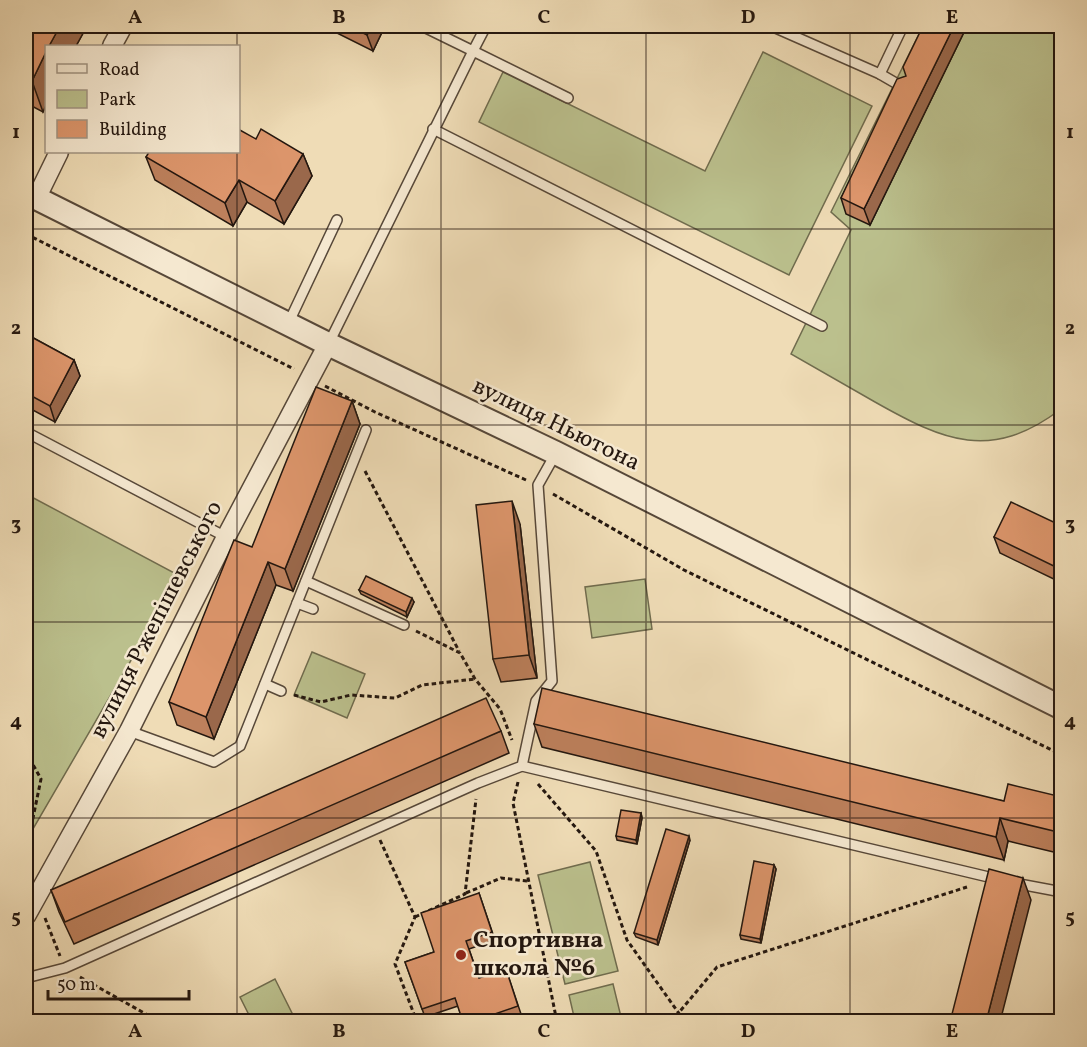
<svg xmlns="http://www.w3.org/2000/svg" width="1087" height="1047" font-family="Vollkorn,serif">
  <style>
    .green { fill: #bbc08d; stroke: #706c4e; stroke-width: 1.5 }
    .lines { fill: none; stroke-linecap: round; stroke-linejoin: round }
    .service-casing { stroke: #574839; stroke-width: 12 }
    .minor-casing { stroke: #574839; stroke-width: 21 }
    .tertiary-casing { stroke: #574839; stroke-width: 26 }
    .path { stroke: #24170f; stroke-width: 3; stroke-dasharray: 4.5 3; stroke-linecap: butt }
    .service { stroke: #f5e8d0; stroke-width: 9 }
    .minor { stroke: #f5e8d0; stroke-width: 18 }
    .tertiary { stroke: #f5e8d0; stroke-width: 22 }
    .wall { fill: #bd805c; stroke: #24170f; stroke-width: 1.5 }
    .shaded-wall { fill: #9a684b; stroke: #24170f; stroke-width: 1.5 }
    .building { fill: #dc956b; stroke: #24170f; stroke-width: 1.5 }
    .grid { fill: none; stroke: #24170f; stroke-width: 1.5; stroke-opacity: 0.55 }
    .poi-dot { fill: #8f2418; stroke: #f5e8d0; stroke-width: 2 }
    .labels { text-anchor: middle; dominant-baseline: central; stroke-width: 5; stroke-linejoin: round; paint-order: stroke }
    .street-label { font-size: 24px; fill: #24170f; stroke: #f5e8d0 }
    .poi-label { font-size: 24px; font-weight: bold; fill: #24170f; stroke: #f5e8d0; text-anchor: start }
    .neatline { fill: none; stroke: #24170f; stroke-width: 2 }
    .grid-label { font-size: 20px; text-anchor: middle; font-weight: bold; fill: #24170f }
  </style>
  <rect width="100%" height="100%" fill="#efdcb6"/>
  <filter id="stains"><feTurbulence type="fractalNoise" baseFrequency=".00333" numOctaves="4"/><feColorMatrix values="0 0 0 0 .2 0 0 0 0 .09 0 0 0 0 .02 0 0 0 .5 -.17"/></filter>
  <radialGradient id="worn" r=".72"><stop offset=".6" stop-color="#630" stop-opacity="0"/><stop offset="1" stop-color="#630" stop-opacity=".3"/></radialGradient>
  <!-- green -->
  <g class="green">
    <path d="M923 26H1061V409C991 462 944 441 875 402 847 386 819 370 791 354L851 230 831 212Z"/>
    <path d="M763 52 872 106 789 275 479 122 503 72 705 171Z"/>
    <path d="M26 494 180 576 26 841Z"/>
    <path d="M645 579 652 629 592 638 585 587Z"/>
    <path d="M312 652 365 674 347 718 294 695Z"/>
    <path d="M590 862 618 971 565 984 538 875Z"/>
    <path d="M275 979 296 1021H252L240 997Z"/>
    <path d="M613 984 622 1021H575L569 995Z"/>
  </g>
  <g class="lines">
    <defs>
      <g id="service">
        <path d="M422 26 473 51 486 26"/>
        <path d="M771 26 880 74 906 89"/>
        <path d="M880 74 903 26"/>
        <path d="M433 129 822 326"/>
        <path d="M288 324 337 220"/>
        <path d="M329 343 473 51 568 98"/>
        <path d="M26 432 226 537"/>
        <path d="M306 581 404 625"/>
        <path d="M297 603 313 609"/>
        <path d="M265 684 281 691"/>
        <path d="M129 731 214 762 240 746 366 430"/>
        <path d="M522 766 997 879"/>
        <path d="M1014 883 1062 892"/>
        <path d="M26 978 65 968 478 783 522 766 536 701 552 681 538 485 556 453"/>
      </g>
      <g id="minor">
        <path d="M112 46 123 26"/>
        <path d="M36 199 59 152"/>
        <path d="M26 916 129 731 226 537 328 344"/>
      </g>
      <path id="tertiary" d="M26 193 328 344 556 453 1062 708"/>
    </defs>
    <!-- service casing -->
    <use href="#service" class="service-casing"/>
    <!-- minor casing -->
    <use href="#minor" class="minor-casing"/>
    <!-- tertiary casing -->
    <use href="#tertiary" class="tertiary-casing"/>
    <!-- path -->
    <g class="path">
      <path d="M26 234 294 369"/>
      <path d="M325 386 375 412 526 480"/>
      <path d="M365 471 459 651"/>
      <path d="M553 494 684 570 1062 755"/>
      <path d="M416 631 460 653 475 679 500 709 512 740"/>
      <path d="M294 695 321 702 351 695 395 698 422 685 475 679"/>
      <path d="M26 752 41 779 26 852"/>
      <path d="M518 782 513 803 557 1022"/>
      <path d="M538 784 596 851 627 940 685 1022"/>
      <path d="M380 840 415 917 395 964 417 1022"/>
      <path d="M26 862 28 872"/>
      <path d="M466 893 501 878 527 881"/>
      <path d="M415 917 465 894 476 799"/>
      <path d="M45 918 60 956"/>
      <path d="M26 940 29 933"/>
      <path d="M80 977 160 1022"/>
      <path d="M671 1022 717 967 967 887"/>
    </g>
    <!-- service -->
    <use href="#service" class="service"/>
    <!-- minor -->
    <use href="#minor" class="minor"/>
    <!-- tertiary -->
    <use href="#tertiary" class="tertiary"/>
  </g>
  <!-- wall -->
  <g class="wall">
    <path d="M26 26H87L76 46H46V105L43 112 26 103Z"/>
    <path d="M323 26H384V28L373 51Z"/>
    <path d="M923 26H967L870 225 846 214 841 198 906 76Z"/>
    <path d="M256 139 303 154 312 176 284 224 247 202 233 226 155 180 146 157Z"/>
    <path d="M26 334 74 360 80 376 55 422 29 408 26 398Z"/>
    <path d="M352 401 360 424 293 591 276 585 214 739 177 725 169 702 252 547Z"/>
    <path d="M520 524 537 678 501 682 493 659Z"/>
    <path d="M1062 526V583L1000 553 994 537Z"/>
    <path d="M359 590 414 602 407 617 361 594Z"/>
    <path d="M534 724 1004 801 1062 797V854L1008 841 1004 860 542 747Z"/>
    <path d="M501 731 509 753 74 944 59 912 51 890Z"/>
    <path d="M641 813 642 818 637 844 617 840 616 836Z"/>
    <path d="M690 840 658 945 636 937 634 933Z"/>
    <path d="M774 865 776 869 761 943 741 939 740 935Z"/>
    <path d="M479 893 495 940 469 949 479 978 506 969 521 1014 500 1022H463L458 1006 425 1017 405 962 434 952Z"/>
  </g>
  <!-- shaded-wall -->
  <g class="shaded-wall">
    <path d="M60 26H87L76 46H49Z"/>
    <path d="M372 26H384V28L373 51 367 35Z"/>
    <path d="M954 26H967L870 225 864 209Z"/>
    <path d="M46 52V105L43 112 32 81Z"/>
    <path d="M303 154 312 176 284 224 275 201Z"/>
    <path d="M239 180 247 202 233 226 225 203Z"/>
    <path d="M74 360 80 376 55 422 50 406Z"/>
    <path d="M352 401 360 424 293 591 285 569Z"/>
    <path d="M512 501 520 524 537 678 529 655Z"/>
    <path d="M268 562 276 585 214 739 206 717Z"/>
    <path d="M412 598 414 602 407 617 406 612Z"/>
    <path d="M641 813 642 818 637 844 636 840Z"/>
    <path d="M1000 818 1008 841 1004 860 996 837Z"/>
    <path d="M689 836 690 840 658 945 657 940Z"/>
    <path d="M774 865 776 869 761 943 760 939Z"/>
    <path d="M1023 878 1031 900 1000 1022H986Z"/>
  </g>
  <!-- building -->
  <g class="building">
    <path d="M26 26H60L49 46H46V52L32 81 26 78Z"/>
    <path d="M349 26H372L367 35Z"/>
    <path d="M923 26H954L864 209 841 198 897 79 906 76 903 67Z"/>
    <path d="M238 129 256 139 261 129 303 154 275 201 239 180 225 203 146 157 149 152H238Z"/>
    <path d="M26 334 74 360 50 406 26 393V389L30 380 26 377Z"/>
    <path d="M316 387 352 401 285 569 268 562 206 717 169 702 234 540 252 547Z"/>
    <path d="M512 501 529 655 493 659 476 505Z"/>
    <path d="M1011 502 1062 526V570L994 537Z"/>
    <path d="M366 576 412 598 406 612 359 590Z"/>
    <path d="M542 688 1004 801 1008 784 1062 797V833L1000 818 996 837 534 724Z"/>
    <path d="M486 698 501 731 65 922 51 890Z"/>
    <path d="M621 810 641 813 636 840 616 836Z"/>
    <path d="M666 829 689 836 657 940 634 933Z"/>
    <path d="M754 861 774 865 760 939 740 935Z"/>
    <path d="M989 869 1023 878 986 1022H950Z"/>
    <path d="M479 893 492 932 466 941 479 978 506 969 518 1006 492 1015 495 1022H463L455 998 422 1009 405 962 434 952 421 913Z"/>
  </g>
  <!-- grid -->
  <path class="grid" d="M237 26V46M441 26V1022M646 26V1022M850 26V1022M237 152V1022M26 229H1062M26 425H1062M26 622H1062M26 818H1062"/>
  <!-- markers -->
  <circle class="poi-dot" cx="461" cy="955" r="6"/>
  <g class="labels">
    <!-- street labels -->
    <g class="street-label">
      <text transform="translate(556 425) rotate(26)">вулиця Ньютона</text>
      <text transform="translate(157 620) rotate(-63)">вулиця Ржепішевського</text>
    </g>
    <!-- poi labels -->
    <g class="poi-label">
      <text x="473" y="941">Спортивна<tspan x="473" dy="28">школа №6</tspan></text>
    </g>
  </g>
  <!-- margin -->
  <rect width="1087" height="1047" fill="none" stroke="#efdcb6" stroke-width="66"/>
  <!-- legend -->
  <rect x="45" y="45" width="195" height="108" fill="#f5e8d0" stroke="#a19483" stroke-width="1.5"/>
  <rect x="57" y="64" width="30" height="9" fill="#f5e8d0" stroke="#a19483" stroke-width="1.5"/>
  <text x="99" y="75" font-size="18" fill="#24170f">Road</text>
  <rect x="57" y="90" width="30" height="18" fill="#bbc08d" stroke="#a19483" stroke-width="1.5"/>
  <text x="99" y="105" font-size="18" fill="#24170f">Park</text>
  <rect x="57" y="120" width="30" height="18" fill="#dc956b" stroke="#a19483" stroke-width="1.5"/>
  <text x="99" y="135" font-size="18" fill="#24170f">Building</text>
  <!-- scale -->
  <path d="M48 990v9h141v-9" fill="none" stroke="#24170f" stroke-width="3"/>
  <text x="57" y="990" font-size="18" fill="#24170f" stroke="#f5e8d0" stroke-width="4.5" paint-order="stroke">50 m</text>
  <rect x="33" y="33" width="1021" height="981" class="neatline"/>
  <g class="grid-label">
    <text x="135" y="23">A</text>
    <text x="339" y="23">B</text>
    <text x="544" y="23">C</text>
    <text x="748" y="23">D</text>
    <text x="952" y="23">E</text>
    <text x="16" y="138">1</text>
    <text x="1070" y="138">1</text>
    <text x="16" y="334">2</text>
    <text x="1070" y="334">2</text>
    <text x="16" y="530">3</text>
    <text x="1070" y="530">3</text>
    <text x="16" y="727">4</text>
    <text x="1070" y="727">4</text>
    <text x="16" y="923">5</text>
    <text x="1070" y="923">5</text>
    <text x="135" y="1037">A</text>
    <text x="339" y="1037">B</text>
    <text x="544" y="1037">C</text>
    <text x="748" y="1037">D</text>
    <text x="952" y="1037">E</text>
  </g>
  <rect width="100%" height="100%" filter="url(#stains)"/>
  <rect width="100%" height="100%" fill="url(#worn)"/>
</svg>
